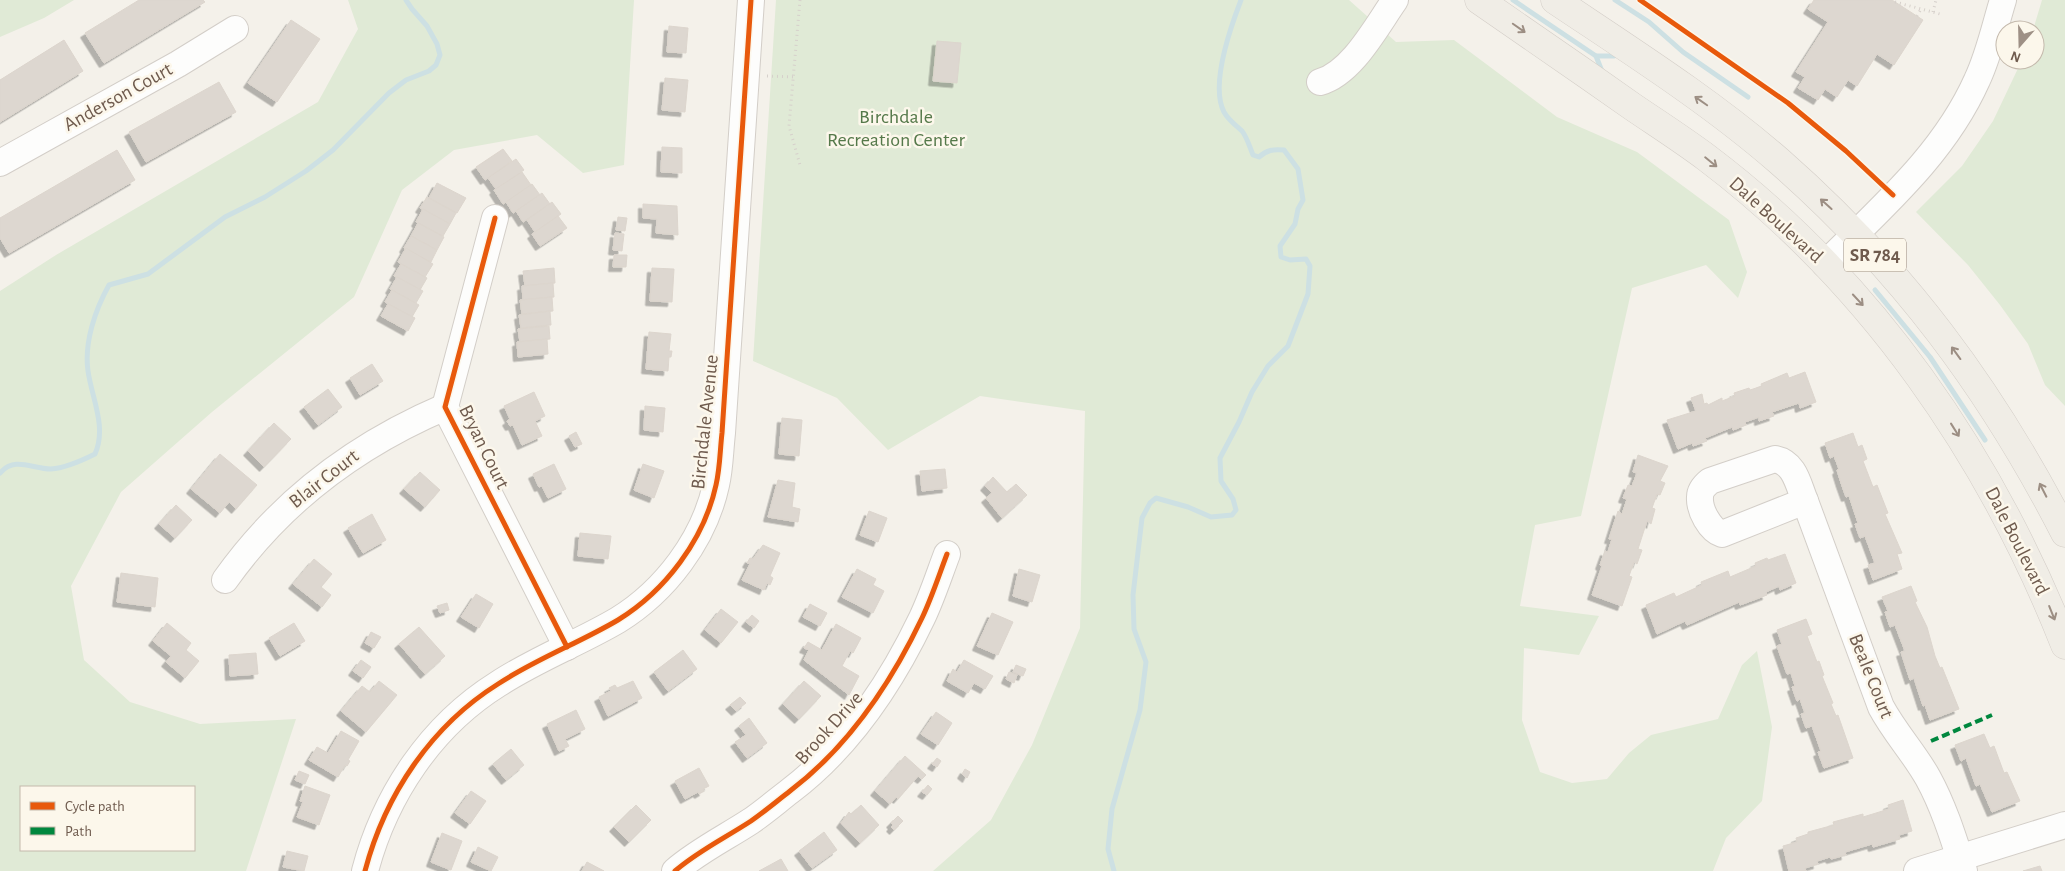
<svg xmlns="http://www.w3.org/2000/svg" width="2065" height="871" font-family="'Alegreya Sans',sans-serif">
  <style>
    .green { fill: #e0ead6; fill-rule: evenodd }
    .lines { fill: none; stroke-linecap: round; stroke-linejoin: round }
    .stream { stroke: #cde0e3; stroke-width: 5 }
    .building { fill: #ddd7d0; stroke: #dcd5cd; filter: url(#shadow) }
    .minor-casing { stroke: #d3cec8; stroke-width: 28 }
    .major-casing { stroke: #d3cdc7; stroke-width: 29 }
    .path { stroke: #d6d0cb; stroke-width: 3; stroke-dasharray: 1 4; stroke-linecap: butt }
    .minor { stroke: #fdfdfc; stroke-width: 26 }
    .major { stroke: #f0ede6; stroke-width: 28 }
    .quiet { stroke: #00873e; stroke-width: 4; stroke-dasharray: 8 4; stroke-linecap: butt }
    .cycleway-casing { stroke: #fcf7eb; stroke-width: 8 }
    .cycleway { stroke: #e8590c; stroke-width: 5 }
    .oneway { stroke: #9c8e83 }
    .labels { text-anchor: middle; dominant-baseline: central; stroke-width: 5; stroke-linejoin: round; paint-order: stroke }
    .shield { fill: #fcf7eb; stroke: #998a7d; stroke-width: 1 }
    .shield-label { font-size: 19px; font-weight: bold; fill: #6f5b4e }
    .street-label { font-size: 20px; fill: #6f5b4e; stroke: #fcf7eb }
    .park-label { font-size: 20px; fill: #55794a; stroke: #fcf7eb }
  </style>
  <defs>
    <filter id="shadow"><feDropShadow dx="-4.5" dy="4.5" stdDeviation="0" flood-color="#0004"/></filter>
  </defs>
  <rect width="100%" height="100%" fill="#f4f1ea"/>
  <!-- green -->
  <g class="green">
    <path d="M0 0H74L44 18 0 37Z"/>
    <path d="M348 0H634L624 165 583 173 537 135 454 150 402 190 354 297 212 412 121 492 71 586 84 660 130 702 200 724 296 719 246 871H0V291L56 255 318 102 358 29ZM21 787H194V850H21Z"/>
    <path d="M776 0H1349L1396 42 1454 40 1557 117 1637 152 1729 220 1747 272 1738 298 1706 265 1632 288 1581 516 1535 525 1520 606 1599 616 1579 655 1524 648 1522 720 1540 772 1572 783 1607 779 1629 753 1651 735 1718 719 1742 665 1757 651 1772 727 1762 801 1726 838 1713 871H933L991 820 1032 745 1080 628 1085 411 980 396 888 450 837 398 753 361Z"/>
    <path d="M2042 0H2065V406L2045 385 2028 344 2000 305 1968 265 1916 212 1962 166 1993 121 2022 60H2035V30H2033Z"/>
  </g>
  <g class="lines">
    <!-- stream -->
    <g class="stream">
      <path d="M1513 0 1596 56H1614"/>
      <path d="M1615 0 1649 22 1683 52 1748 97"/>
      <path d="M1596 56 1603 74"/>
      <path d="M1875 290 1930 357 1985 440"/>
      <path d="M0 473C15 456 32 469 51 469 66 468 81 461 95 454 107 427 92 399 88 371 84 343 95 310 109 285L148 274 225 217 265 197 306 171 333 150 389 93 406 80 429 71 436 65 440 55 437 44 427 26 412 9 406 0"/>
      <path d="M1114 871 1108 849 1112 809 1140 710 1146 662 1134 629 1133 595 1142 518 1150 503 1156 498 1188 507 1211 517 1232 515 1236 510 1233 499 1221 481 1220 458 1239 422 1252 392 1268 366 1288 346 1308 294 1310 266 1306 259 1290 260 1281 257 1280 246 1295 224 1298 209 1303 200 1298 169 1284 150C1273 149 1267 150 1259 157L1253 155C1250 148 1247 137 1242 131 1235 124 1229 121 1224 112 1210 85 1231 26 1241 0"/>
    </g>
  </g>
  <!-- building -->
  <g class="building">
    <path d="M139 0H203L205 2 104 63 85 33Z"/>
    <path d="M1814 0H1892L1923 20 1894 65 1877 54 1857 86 1848 80 1837 97 1825 89 1818 100 1798 88 1805 77 1796 72 1828 22 1808 9Z"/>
    <path d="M291 20 320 39 277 102 248 83Z"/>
    <path d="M669 26 688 28 686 53 667 52Z"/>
    <path d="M64 40 83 71 0 122V80Z"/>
    <path d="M937 41 961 43 957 83 933 81Z"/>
    <path d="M665 78 688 80 685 112 662 110Z"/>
    <path d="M219 82 236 112 146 162 129 132Z"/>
    <path d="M662 147 682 148V173L661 172Z"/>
    <path d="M503 149 512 161 485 180 476 167Z"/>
    <path d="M117 150 135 180 9 253 0 238V218Z"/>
    <path d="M516 159 524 170 496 189 488 178Z"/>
    <path d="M522 172 531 185 503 204 494 190Z"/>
    <path d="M437 183 466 198 457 213 429 198Z"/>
    <path d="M532 184 540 195 513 213 506 202Z"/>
    <path d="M542 193 550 204 523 222 516 211Z"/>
    <path d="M427 197 456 213 450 224 420 208Z"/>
    <path d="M552 202 561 214 535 232 527 220Z"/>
    <path d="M643 204 677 206 678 235 656 233 657 219 643 218Z"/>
    <path d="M423 209 450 224 443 236 416 222Z"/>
    <path d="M558 216 567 228 540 246 532 234Z"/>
    <path d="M618 217 627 218 625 231 616 230Z"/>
    <path d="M418 223 444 237 437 250 411 236Z"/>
    <path d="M615 233 624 234 622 251 613 250Z"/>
    <path d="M411 236 437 250 431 262 404 248Z"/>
    <path d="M406 248 433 264 425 277 398 262Z"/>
    <path d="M614 255H627L626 267H613Z"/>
    <path d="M401 264 427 278 420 290 394 276Z"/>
    <path d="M554 268 555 283 525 286 523 271Z"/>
    <path d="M652 268 674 269 672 302 650 301Z"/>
    <path d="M397 277 423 291 416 303 390 289Z"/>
    <path d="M553 283 554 297 523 300 522 286Z"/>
    <path d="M392 290 419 305 412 317 385 302Z"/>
    <path d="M552 297 553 311 522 314 520 300Z"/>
    <path d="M388 304 415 318 408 331 381 316Z"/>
    <path d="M550 311 551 325 521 328 519 315Z"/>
    <path d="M549 326 550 339 520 342 518 329Z"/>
    <path d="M649 332 671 334 669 351H672L671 357H669L668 371 646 369Z"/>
    <path d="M547 339 548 354 518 357 517 342Z"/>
    <path d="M372 364 383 381 360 395 350 378Z"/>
    <path d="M1805 372 1816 402 1800 408 1799 403 1772 412 1774 416 1759 421V417L1745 422 1746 425 1733 430 1732 427 1705 438 1707 441 1693 446 1692 443 1678 449 1667 420 1696 411 1691 398 1702 394 1704 404 1707 403 1708 405 1722 398V401L1735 396 1734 393 1749 388 1750 390 1762 386 1761 384 1787 373 1789 378Z"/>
    <path d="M328 389 342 407 318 425 304 407Z"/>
    <path d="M534 392 545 416 535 421 542 436 522 445 513 425 510 426 507 421 510 419 504 406Z"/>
    <path d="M645 406 665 408 663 432 644 430Z"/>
    <path d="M782 418 802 420 799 456 779 454Z"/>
    <path d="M274 423 291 439 264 467 248 451Z"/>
    <path d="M576 432 582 444 575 447 569 436Z"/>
    <path d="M1853 433 1858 447 1862 445 1867 459 1863 461 1873 487 1877 485 1888 513 1885 514 1902 553 1897 554 1902 569 1873 580 1868 565 1875 563 1865 536 1860 538 1855 524 1858 523 1849 496 1846 497 1841 483 1837 470 1839 469 1834 456 1830 458 1825 443Z"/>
    <path d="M220 454 257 485 236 509 229 502 220 513 191 489Z"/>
    <path d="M1638 455 1668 466 1660 481 1665 483 1660 495 1657 494 1652 508 1655 509 1651 524 1647 521 1638 549 1642 550 1637 564 1634 562 1629 576 1632 577 1622 606 1592 595 1602 566 1600 565 1605 551 1608 552 1612 539H1609L1618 511 1622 514 1627 499 1623 498 1628 485 1632 486 1637 473 1633 472Z"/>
    <path d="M554 464 566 489 548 498 542 486 539 487 533 474Z"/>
    <path d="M643 464 664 471 654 498 634 490Z"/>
    <path d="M945 469 947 488 922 491 920 471Z"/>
    <path d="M420 472 440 490 425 507 404 489Z"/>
    <path d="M993 477 1007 492 1016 484 1027 495 1002 518 986 498 992 493 985 486Z"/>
    <path d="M778 480 795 483 792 507 800 509 798 522 768 517Z"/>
    <path d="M176 505 192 520 175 538 159 524Z"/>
    <path d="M869 511 887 518 878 542 860 535Z"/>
    <path d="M372 514 386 540 363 553 348 528Z"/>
    <path d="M580 533 611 536 608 559 578 556Z"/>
    <path d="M763 545 780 553 770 576 773 578 770 585 767 583 764 590 742 580 750 564 747 563 750 558 753 559Z"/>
    <path d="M1785 554 1796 583 1780 590 1779 586 1766 592 1767 595 1740 605 1739 602 1687 625 1685 621 1657 634 1646 605 1674 593 1676 597 1702 585 1701 582 1728 571 1730 577 1756 566 1755 563 1767 558 1768 560Z"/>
    <path d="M314 559 332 574 321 587 331 595 322 607 293 584Z"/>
    <path d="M857 569 876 579 873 585 884 591 873 613 842 597Z"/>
    <path d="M1019 569 1040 575 1032 602 1013 596Z"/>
    <path d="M121 573 158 578 155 607 117 602Z"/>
    <path d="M1911 586 1917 601 1915 602 1927 627 1935 656 1940 668 1942 667 1959 709 1930 720 1925 705 1923 706 1914 678 1910 680 1901 652 1905 651 1895 625 1890 627 1885 612 1888 611 1882 597Z"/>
    <path d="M476 594 493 604 479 628 461 617Z"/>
    <path d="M447 603 449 610 440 613 437 606Z"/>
    <path d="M810 604 827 613 820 626 803 617Z"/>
    <path d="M721 609 738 622 721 643 705 630Z"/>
    <path d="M992 613 1013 622 998 655 977 646Z"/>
    <path d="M752 615 759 621 754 628 746 622Z"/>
    <path d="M1806 619 1812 634 1807 636 1817 662 1819 661 1824 675 1822 676 1833 703 1831 704 1836 716 1838 715 1853 758 1824 768 1818 752 1821 751 1812 726 1806 728 1801 714 1805 713 1800 699 1797 701 1792 687 1795 686 1791 673 1787 674 1777 646 1782 644 1777 630Z"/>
    <path d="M167 623 191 643 186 650 199 661 185 678 166 662 171 656 153 641Z"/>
    <path d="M294 623 305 641 280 656 269 638Z"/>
    <path d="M836 624 861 638 853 653 850 651 842 666 859 676 849 695 804 660 809 650 804 648 808 642 822 650Z"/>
    <path d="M419 627 445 656 425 674 399 644Z"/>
    <path d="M371 632 381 637 374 648 365 643Z"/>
    <path d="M683 650 697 669 668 691 654 672Z"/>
    <path d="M256 653 258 674 230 676 229 655Z"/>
    <path d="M361 660 371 667 363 678 353 671Z"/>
    <path d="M964 660 993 676 985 689 974 683 968 693 947 681 953 669 957 672Z"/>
    <path d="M1016 665 1026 669 1023 676 1013 672Z"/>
    <path d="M1009 672 1017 675 1014 683 1006 679Z"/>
    <path d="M379 681 397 695 366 732 341 711 362 686 370 692Z"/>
    <path d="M633 681 642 698 608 716 599 697 611 691 609 688 615 685 617 688Z"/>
    <path d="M804 681 821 696 799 719 783 704Z"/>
    <path d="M740 697 746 703 736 711 730 705Z"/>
    <path d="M576 710 585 729 565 739 569 746 559 751 547 724Z"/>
    <path d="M936 712 952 723 938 745 921 734Z"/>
    <path d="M749 718 767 743 747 758 735 742 746 735 739 726Z"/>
    <path d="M341 731 359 741 348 760 350 761 347 766 345 765 338 777 309 760 317 747 328 753Z"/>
    <path d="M1984 734 1990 748 1994 746 2004 773 2007 772 2020 801 1992 812 1980 784 1976 786 1966 758 1961 761 1955 745Z"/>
    <path d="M511 749 524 765 506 780 493 764Z"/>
    <path d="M905 756 926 775 922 779 918 776 898 799 896 797 890 804 875 791Z"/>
    <path d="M937 758 941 761 937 767 932 764Z"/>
    <path d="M699 768 709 786 703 789 704 791 699 794 698 792 685 799 675 781Z"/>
    <path d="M965 769 970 772 967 778 962 774Z"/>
    <path d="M299 771 309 775 305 784 295 780Z"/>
    <path d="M928 785 932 789 927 795 922 792Z"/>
    <path d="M305 786 330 795 319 825 297 817 303 802 300 801Z"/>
    <path d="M471 791 486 801 470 824 455 813Z"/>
    <path d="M1903 800 1912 831 1899 835 1900 839 1873 847 1872 844 1845 852 1846 855 1831 859 1830 857 1817 861 1818 864 1805 868 1806 871H1789L1783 846 1797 842 1796 838 1808 834V832L1834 825 1833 822 1863 814V817L1889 809 1888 805Z"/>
    <path d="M636 805 651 820 629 842 614 827Z"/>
    <path d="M861 805 879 825 860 843 841 823 849 812 851 814Z"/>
    <path d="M898 816 903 821 894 830 891 827 893 825 891 823Z"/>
    <path d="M824 832 837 850 812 868 799 851Z"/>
    <path d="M442 833 462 841 451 870 431 862Z"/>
    <path d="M478 847 498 857 491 871 471 862Z"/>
    <path d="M287 851 308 856 304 871 283 867Z"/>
    <path d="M781 859 788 871H759Z"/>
    <path d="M587 862 604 871H582Z"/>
    <path d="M2040 866 2042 871H2023Z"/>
  </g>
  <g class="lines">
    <defs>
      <g id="minor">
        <path d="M1320 82C1352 73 1376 27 1395 0"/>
        <path d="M0 163 178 64 235 29"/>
        <path d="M495 218 445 407 567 647"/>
        <path d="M1825 264C1882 207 1944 154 1977 80 1989 55 1995 26 2003 0"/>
        <path d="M1775 459C1795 463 1798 484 1805 501L1722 534C1710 530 1699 510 1700 497 1700 490 1705 485 1710 481Z"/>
        <path d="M1805 501 1881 707C1895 733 1914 753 1928 778 1944 807 1954 840 1964 871"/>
        <path d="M225 580C281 501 356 445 445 407"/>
        <path d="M365 871C385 795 431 726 498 684 536 659 579 643 618 620 665 591 704 540 716 485 720 468 720 450 722 433L751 0"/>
        <path d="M675 871C698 851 725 838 751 821 764 812 777 801 790 791 848 747 891 683 922 618 932 597 939 575 947 554"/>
        <path d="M1917 871 2065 825"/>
      </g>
      <g id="major">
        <path d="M1479 0C1531 36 1582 71 1633 107 1658 124 1683 140 1707 158 1871 282 1990 455 2065 645"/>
        <path d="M1555 0C1631 51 1710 101 1779 161 1902 269 1991 389 2065 533"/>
      </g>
    </defs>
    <!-- minor casing -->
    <use href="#minor" class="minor-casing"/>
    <!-- major casing -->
    <use href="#major" class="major-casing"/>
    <!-- path -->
    <g class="path">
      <path d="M800 0 789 126 800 165"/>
      <path d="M1895 2 1940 14"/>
      <path d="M1933 12 1936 0"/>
      <path d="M1917 16 1921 9"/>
      <path d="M767 76 796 77"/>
    </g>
    <!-- minor -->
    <use href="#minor" class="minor"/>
    <!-- major -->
    <use href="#major" class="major"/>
    <!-- quiet -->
    <path class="quiet" d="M1931 741 1992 715"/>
    <defs>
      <g id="cycleway">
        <path d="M1640 0 1788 103 1846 151 1893 195"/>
        <path d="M495 218 445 407 567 647"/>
        <path d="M365 871C385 795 431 726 498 684 536 659 579 643 618 620 665 591 704 540 716 485 720 468 720 450 722 433L751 0"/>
        <path d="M675 871C698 851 725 838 751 821 764 812 777 801 790 791 848 747 891 683 922 618 932 597 939 575 947 554"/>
      </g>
    </defs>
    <!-- cycleway casing -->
    <use href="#cycleway" class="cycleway-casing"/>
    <!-- cycleway -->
    <use href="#cycleway" class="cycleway"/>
  </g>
  <!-- one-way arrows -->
  <defs><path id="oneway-shaft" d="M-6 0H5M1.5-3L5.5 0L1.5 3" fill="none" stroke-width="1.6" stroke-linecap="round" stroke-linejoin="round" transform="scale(1.25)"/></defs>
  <g class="oneway">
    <use href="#oneway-shaft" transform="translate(1519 28) rotate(35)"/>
    <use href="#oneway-shaft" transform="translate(1701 101) rotate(-145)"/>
    <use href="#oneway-shaft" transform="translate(1711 162) rotate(39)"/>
    <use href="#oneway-shaft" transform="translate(1826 204) rotate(-138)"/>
    <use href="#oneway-shaft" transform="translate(1858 300) rotate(47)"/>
    <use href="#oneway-shaft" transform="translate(1956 353) rotate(-126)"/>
    <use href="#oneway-shaft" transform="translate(1955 430) rotate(58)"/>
    <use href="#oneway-shaft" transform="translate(2043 490) rotate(-117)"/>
    <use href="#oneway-shaft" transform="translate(2052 613) rotate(68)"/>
  </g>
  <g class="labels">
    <!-- shield labels -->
    <rect class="shield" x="1844" y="238.5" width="62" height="33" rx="4"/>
    <g class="shield-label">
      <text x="1875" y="255">SR 784</text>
    </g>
    <!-- street labels -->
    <g class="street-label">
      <text transform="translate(118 97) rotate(-29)">Anderson Court</text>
      <text transform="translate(1776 220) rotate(42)">Dale Boulevard</text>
      <text transform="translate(705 422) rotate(-84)">Birchdale Avenue</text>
      <text transform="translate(484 447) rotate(64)">Bryan Court</text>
      <text transform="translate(324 479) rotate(-38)">Blair Court</text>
      <text transform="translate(2017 541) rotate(63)">Dale Boulevard</text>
      <text transform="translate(1871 676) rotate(68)">Beale Court</text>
      <text transform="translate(829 728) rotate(-48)">Brook Drive</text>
    </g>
    <!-- park labels -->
    <g class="park-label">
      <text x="896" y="117">Birchdale<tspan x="896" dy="23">Recreation Center</tspan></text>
    </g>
  </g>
  <!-- legend -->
  <rect x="20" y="786" width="175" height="65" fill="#fcf7eb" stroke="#c4b9ac"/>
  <rect x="30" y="802" width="25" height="8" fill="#e8590c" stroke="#c4b9ac"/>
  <text x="65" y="811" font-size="15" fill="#6f5b4e">Cycle path</text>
  <rect x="30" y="827" width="25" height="8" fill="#00873e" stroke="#c4b9ac"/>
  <text x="65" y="836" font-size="15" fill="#6f5b4e">Path</text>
  <!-- north arrow -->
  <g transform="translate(2020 45) rotate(200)"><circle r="24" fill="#fcf7eb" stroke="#c4b9ac"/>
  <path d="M0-4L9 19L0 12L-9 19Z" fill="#9e9085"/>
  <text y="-8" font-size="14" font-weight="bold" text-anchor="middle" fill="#6f5b4e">N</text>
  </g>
</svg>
